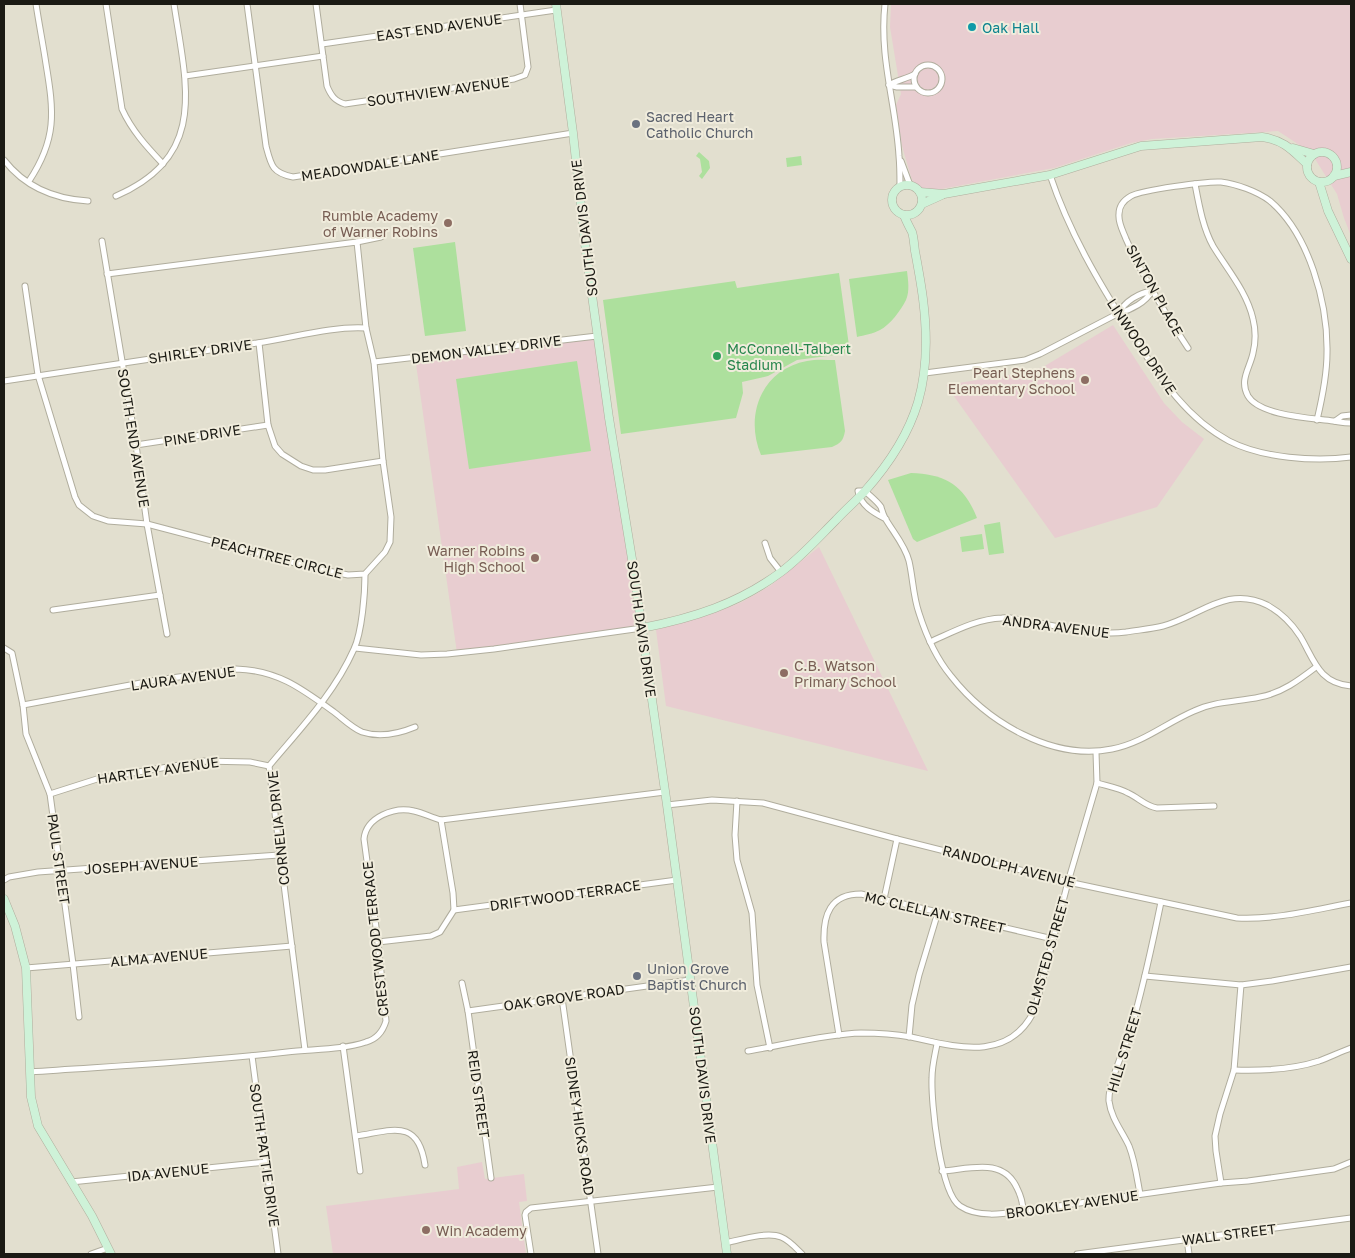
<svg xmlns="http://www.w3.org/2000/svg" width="1355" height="1258" font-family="'Golos Text',sans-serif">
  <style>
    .education { fill: #e8cdd0 }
    .green { fill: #ade09d }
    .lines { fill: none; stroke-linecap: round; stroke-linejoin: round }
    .street-casing { stroke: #b0ad9d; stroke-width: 7 }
    .secondary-casing { stroke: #b0ad9d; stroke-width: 9 }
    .street { stroke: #fff; stroke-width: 5 }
    .secondary { stroke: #cef2d8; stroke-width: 8 }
    .culture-dot { fill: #0f9aa8; stroke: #f0ecdc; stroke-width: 2 }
    .worship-dot { fill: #6b7280; stroke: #f0ecdc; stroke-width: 2 }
    .education-dot { fill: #8d6e63; stroke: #f0ecdc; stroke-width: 2 }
    .leisure-dot { fill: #2e9e5b; stroke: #f0ecdc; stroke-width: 2 }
    .labels { text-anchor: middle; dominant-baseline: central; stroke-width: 4; stroke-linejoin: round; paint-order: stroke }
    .street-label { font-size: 14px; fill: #1b1a14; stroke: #f0ecdc }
    .culture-label { font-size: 14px; fill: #0d838f; stroke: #f0ecdc; text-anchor: start }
    .worship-label { font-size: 14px; fill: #5b616d; stroke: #f0ecdc; text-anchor: start }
    .education-label { font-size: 14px; fill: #785e54; stroke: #f0ecdc; text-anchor: end }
    .leisure-label { font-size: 14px; fill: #27864d; stroke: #f0ecdc; text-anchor: start }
  </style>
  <rect width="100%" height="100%" fill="#e2dfcf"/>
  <!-- education -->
  <g class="education">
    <path d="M891 4H1351V236L1344 218 1337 194 1315 159 1304 148 1278 131 1152 139 1131 143 1054 168 925 192 916 187 911 177 902 146 896 105 901 94 890 27Z"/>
    <path d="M1113 325 1164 403 1182 422 1204 439 1157 507 1055 538 946 385 1021 373 1043 367Z"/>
    <path d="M597 336 642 628 457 653 415 357Z"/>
    <path d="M819 547 928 771 666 706 656 630 712 614 742 602 770 586Z"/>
    <path d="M482 1162 485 1179 524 1174 527 1201 519 1202 526 1254H333L326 1206 459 1189 457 1167Z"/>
  </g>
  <!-- green -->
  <g class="green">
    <path d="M699 152 709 161 710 168 702 179 699 176 702 172 700 159 696 156Z"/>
    <path d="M801 156 802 165 787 167 786 158Z"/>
    <path d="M455 242 466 331 425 336 413 248Z"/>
    <path d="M907 271C908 280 910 291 906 300 901 310 890 325 880 330 873 334 864 335 857 337L849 279Z"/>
    <path d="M839 273 850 353 797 360 768 376 742 382 743 393 736 418 621 434 603 300 735 281 737 288Z"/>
    <path d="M835 360 845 431C843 441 841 443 832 447L761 455C744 415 762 369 807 361 816 359 826 360 835 360Z"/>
    <path d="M577 361 591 451 469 469 456 379Z"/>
    <path d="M911 473C945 474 964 485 977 518L917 542 913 539 888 480Z"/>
    <path d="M1000 522 1004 553 989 555 984 525Z"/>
    <path d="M982 534 984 549 962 552 960 537Z"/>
  </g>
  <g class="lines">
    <defs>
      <g id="street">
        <path d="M106 4 122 109C132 131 147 147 163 164"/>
        <path d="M247 4 266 146C271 165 272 173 293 177L573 133"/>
        <path d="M316 4 327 86C331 96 335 101 345 104L514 79 525 75 528 67 520 4"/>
        <path d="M885 4C879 58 896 104 899 156 900 166 900 177 900 187"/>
        <path d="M322 44 556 10"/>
        <circle cx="928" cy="79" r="14"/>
        <path d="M185 76 323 56"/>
        <path d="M889 85C897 80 906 79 915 74"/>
        <path d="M889 85 897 87H916"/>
        <path d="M4 160C25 187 54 199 88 201"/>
        <path d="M901 161 910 185"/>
        <path d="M1050 175C1069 232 1099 283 1131 333 1158 374 1184 417 1229 441 1262 458 1315 462 1351 457"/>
        <path d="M29 181C57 139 54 112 46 64 43 44 39 24 36 4"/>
        <path d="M1195 184C1199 205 1203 228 1213 246 1227 269 1247 292 1253 319 1256 331 1256 341 1253 353 1250 368 1239 380 1248 396 1260 416 1312 418 1333 421 1340 422 1344 423 1351 423"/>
        <path d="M116 196C209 156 186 84 174 4"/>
        <path d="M102 241 136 445 147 524 167 634"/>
        <path d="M357 242 381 237"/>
        <path d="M25 286 38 375 75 497 79 505 93 516 108 521 147 524 314 568 348 575 365 574 385 552 390 542 391 517 383 461 374 362 366 328 357 242 107 274"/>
        <path d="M1119 313C1125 301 1139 293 1152 291"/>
        <path d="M259 343 268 425 275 446 282 454 301 466 313 470H325L383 461"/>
        <path d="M1188 348C1165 313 1143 277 1126 239 1123 231 1118 223 1119 214 1119 206 1124 200 1131 196 1142 190 1207 181 1221 182 1236 184 1257 191 1270 201 1309 234 1328 303 1327 353 1327 375 1322 399 1317 420"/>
        <path d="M374 362 597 336"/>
        <path d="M925 373 1025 360 1040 354 1119 313C1131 310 1146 302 1152 291"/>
        <path d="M4 381C88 368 173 356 257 343 293 338 330 326 366 328"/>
        <path d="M1335 421 1342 416 1351 415"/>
        <path d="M136 445 268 425"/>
        <path d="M886 519C874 513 860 505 858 491H865C870 496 877 501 881 507 882 511 883 514 885 518 893 532 905 545 909 561 913 578 913 596 919 613 926 635 936 658 951 676 987 722 1052 761 1112 749 1143 743 1166 723 1194 711 1215 701 1238 702 1260 697 1282 693 1299 680 1316 667"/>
        <path d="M765 543 770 558 781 572"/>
        <path d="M53 610 160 595"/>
        <path d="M930 642C953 632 976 619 1002 618 1010 617 1020 620 1028 621 1058 626 1095 636 1126 632 1138 630 1151 629 1163 626 1200 616 1227 585 1267 605 1280 612 1292 624 1300 636 1314 659 1318 683 1351 686"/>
        <path d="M4 648 12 653 23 705 26 734 50 794 73 964 79 1017"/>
        <path d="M355 648 421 655 447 654 494 649 642 628"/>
        <path d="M23 705 157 680 236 669C277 670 301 688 334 712 342 718 352 728 362 732 380 738 398 734 415 727"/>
        <path d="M1097 783C1107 786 1119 788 1128 793 1139 798 1145 806 1157 808L1214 806"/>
        <path d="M50 794 97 779 203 761 250 762 269 766"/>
        <path d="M737 801 735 835 737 860 752 913 757 985 770 1048"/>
        <path d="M667 805 712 800 763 803 897 839 1068 882 1237 918C1275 920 1313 910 1351 903"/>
        <path d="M4 880 9 877 38 872 279 855"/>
        <path d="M884 899 897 839"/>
        <path d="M454 910 677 880"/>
        <path d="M378 942 431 936 440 932 454 910 453 893 441 820"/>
        <path d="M26 968 292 946"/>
        <path d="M1145 976 1241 985 1272 981 1351 967"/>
        <path d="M462 983 468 1011 491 1178"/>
        <path d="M562 998 598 1254"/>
        <path d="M468 1011 690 980"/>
        <path d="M839 1035 824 942C823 915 830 894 861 894L1053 939"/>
        <path d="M909 1037 912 1005 919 975 938 912"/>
        <path d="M937 1044C935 1055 932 1066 932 1078 931 1102 940 1193 960 1206 978 1218 1003 1214 1023 1211L1221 1183 1248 1181 1334 1169 1351 1162"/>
        <path d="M343 1046 360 1171"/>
        <path d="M305 1050 269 766C300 729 334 694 354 649 362 632 365 593 365 574"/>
        <path d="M748 1051C784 1045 826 1034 861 1033 878 1033 894 1034 911 1037 956 1047 1010 1063 1035 1009L1068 882 1097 783 1096 752"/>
        <path d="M252 1056 278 1254"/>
        <path d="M1234 1070C1262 1071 1291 1070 1319 1061 1330 1057 1340 1052 1351 1048"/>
        <path d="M30 1072C116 1066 202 1062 287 1052 312 1049 343 1050 366 1042 377 1039 383 1031 386 1021L378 942 364 839C366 817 395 806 414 811 424 813 432 818 441 820L665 792"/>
        <path d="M356 1136C391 1131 418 1117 425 1165"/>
        <path d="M942 1171C970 1169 1003 1157 1017 1188 1021 1196 1023 1203 1023 1211"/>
        <path d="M71 1182 266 1162"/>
        <path d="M1221 1183 1216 1151 1215 1136 1220 1114 1234 1070 1241 985"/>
        <path d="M1140 1194C1137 1178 1135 1161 1129 1146 1122 1131 1111 1118 1109 1101 1108 1083 1124 1051 1130 1032 1143 989 1152 946 1161 902"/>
        <path d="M1187 1239 1189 1254"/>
        <path d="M725 1243C740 1240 767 1231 781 1237 789 1240 796 1248 802 1254"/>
        <path d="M91 1254 108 1248"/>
        <path d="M531 1254 525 1215 526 1212 531 1208 718 1187"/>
        <path d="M1077 1254 1351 1218"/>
      </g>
      <g id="secondary">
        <path d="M556 4 573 133 586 252 609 418 632 559 667 805 727 1254"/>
        <path d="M1293 148 1314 154"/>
        <circle cx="1322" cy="167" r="15"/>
        <path d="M1334 176 1351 172"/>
        <path d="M1319 182 1328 211 1351 259"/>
        <circle cx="907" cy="200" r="15"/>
        <path d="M920 192 944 194 1050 175 1141 146 1262 137C1284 140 1292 150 1307 164"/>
        <path d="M922 204 942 195"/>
        <path d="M642 628C693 618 738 604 781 572 801 557 818 538 836 520 845 510 856 501 865 491 919 430 933 379 923 299 921 283 918 267 915 251 914 245 914 238 912 232 909 226 906 221 904 215"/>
        <path d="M4 899 15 926 26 968 31 1097 38 1126 92 1216 111 1254"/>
      </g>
    </defs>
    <!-- street casing -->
    <use href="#street" class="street-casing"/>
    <!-- secondary casing -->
    <use href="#secondary" class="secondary-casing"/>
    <!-- street -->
    <use href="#street" class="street"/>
    <!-- secondary -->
    <use href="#secondary" class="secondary"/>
  </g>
  <!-- markers -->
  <circle class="culture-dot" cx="972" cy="27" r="5"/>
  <g class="worship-dot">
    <circle cx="636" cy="124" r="5"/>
    <circle cx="637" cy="976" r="5"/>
  </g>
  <g class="education-dot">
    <circle cx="448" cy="223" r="5"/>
    <circle cx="1085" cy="380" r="5"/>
    <circle cx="535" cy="558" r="5"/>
    <circle cx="784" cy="673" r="5"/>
    <circle cx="426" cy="1230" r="5"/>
  </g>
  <circle class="leisure-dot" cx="717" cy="356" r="5"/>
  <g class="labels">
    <!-- street labels -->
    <g class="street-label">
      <text transform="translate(439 27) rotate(-8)">EAST END AVENUE</text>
      <text transform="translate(438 91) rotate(-8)">SOUTHVIEW AVENUE</text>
      <text transform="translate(370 165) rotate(-9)">MEADOWDALE LANE</text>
      <text transform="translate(584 228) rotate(-97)">SOUTH DAVIS DRIVE</text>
      <text transform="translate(1155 290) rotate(61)">SINTON PLACE</text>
      <text transform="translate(1142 346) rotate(56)">LINWOOD DRIVE</text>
      <text transform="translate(486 349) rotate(-7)">DEMON VALLEY DRIVE</text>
      <text transform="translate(200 351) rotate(-8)">SHIRLEY DRIVE</text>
      <text transform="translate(202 435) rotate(-9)">PINE DRIVE</text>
      <text transform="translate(134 438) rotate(81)">SOUTH END AVENUE</text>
      <text transform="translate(277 557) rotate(14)">PEACHTREE CIRCLE</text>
      <text transform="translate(1056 626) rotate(7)">ANDRA AVENUE</text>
      <text transform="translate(642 629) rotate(82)">SOUTH DAVIS DRIVE</text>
      <text transform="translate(183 678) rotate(-8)">LAURA AVENUE</text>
      <text transform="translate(158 770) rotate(-8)">HARTLEY AVENUE</text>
      <text transform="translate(278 828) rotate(-96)">CORNELIA DRIVE</text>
      <text transform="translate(59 859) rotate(82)">PAUL STREET</text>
      <text transform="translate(141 865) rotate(-4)">JOSEPH AVENUE</text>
      <text transform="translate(1009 866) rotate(14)">RANDOLPH AVENUE</text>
      <text transform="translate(565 895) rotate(-8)">DRIFTWOOD TERRACE</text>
      <text transform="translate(935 912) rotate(13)">MC CLELLAN STREET</text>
      <text transform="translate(375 939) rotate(-96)">CRESTWOOD TERRACE</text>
      <text transform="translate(1047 956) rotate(-74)">OLMSTED STREET</text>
      <text transform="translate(159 957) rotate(-5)">ALMA AVENUE</text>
      <text transform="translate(564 997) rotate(-8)">OAK GROVE ROAD</text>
      <text transform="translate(1124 1050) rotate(-73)">HILL STREET</text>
      <text transform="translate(703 1075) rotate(83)">SOUTH DAVIS DRIVE</text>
      <text transform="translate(479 1094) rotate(82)">REID STREET</text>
      <text transform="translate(580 1126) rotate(82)">SIDNEY HICKS ROAD</text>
      <text transform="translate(265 1155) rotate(82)">SOUTH PATTIE DRIVE</text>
      <text transform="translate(168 1172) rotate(-6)">IDA AVENUE</text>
      <text transform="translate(1072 1204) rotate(-8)">BROOKLEY AVENUE</text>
      <text transform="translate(1229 1234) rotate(-7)">WALL STREET</text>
    </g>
    <!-- culture labels -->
    <g class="culture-label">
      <text x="982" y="27">Oak Hall</text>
    </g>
    <!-- worship labels -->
    <g class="worship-label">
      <text x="646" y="116">Sacred Heart<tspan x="646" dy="16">Catholic Church</tspan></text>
      <text x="647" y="968">Union Grove<tspan x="647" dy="16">Baptist Church</tspan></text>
    </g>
    <!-- education labels -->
    <g class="education-label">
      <text x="438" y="215">Rumble Academy<tspan x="438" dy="16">of Warner Robins</tspan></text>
      <text x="1075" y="372">Pearl Stephens<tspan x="1075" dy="16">Elementary School</tspan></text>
      <text x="525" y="550">Warner Robins<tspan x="525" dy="16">High School</tspan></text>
      <text x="794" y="665" text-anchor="start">C.B. Watson<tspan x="794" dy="16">Primary School</tspan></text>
      <text x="436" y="1230" text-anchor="start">Win Academy</text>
    </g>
    <!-- leisure labels -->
    <g class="leisure-label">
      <text x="727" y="348">McConnell-Talbert<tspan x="727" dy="16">Stadium</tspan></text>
    </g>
  </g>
  <!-- border -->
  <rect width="1355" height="1258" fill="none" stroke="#1b1a14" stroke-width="10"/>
</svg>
